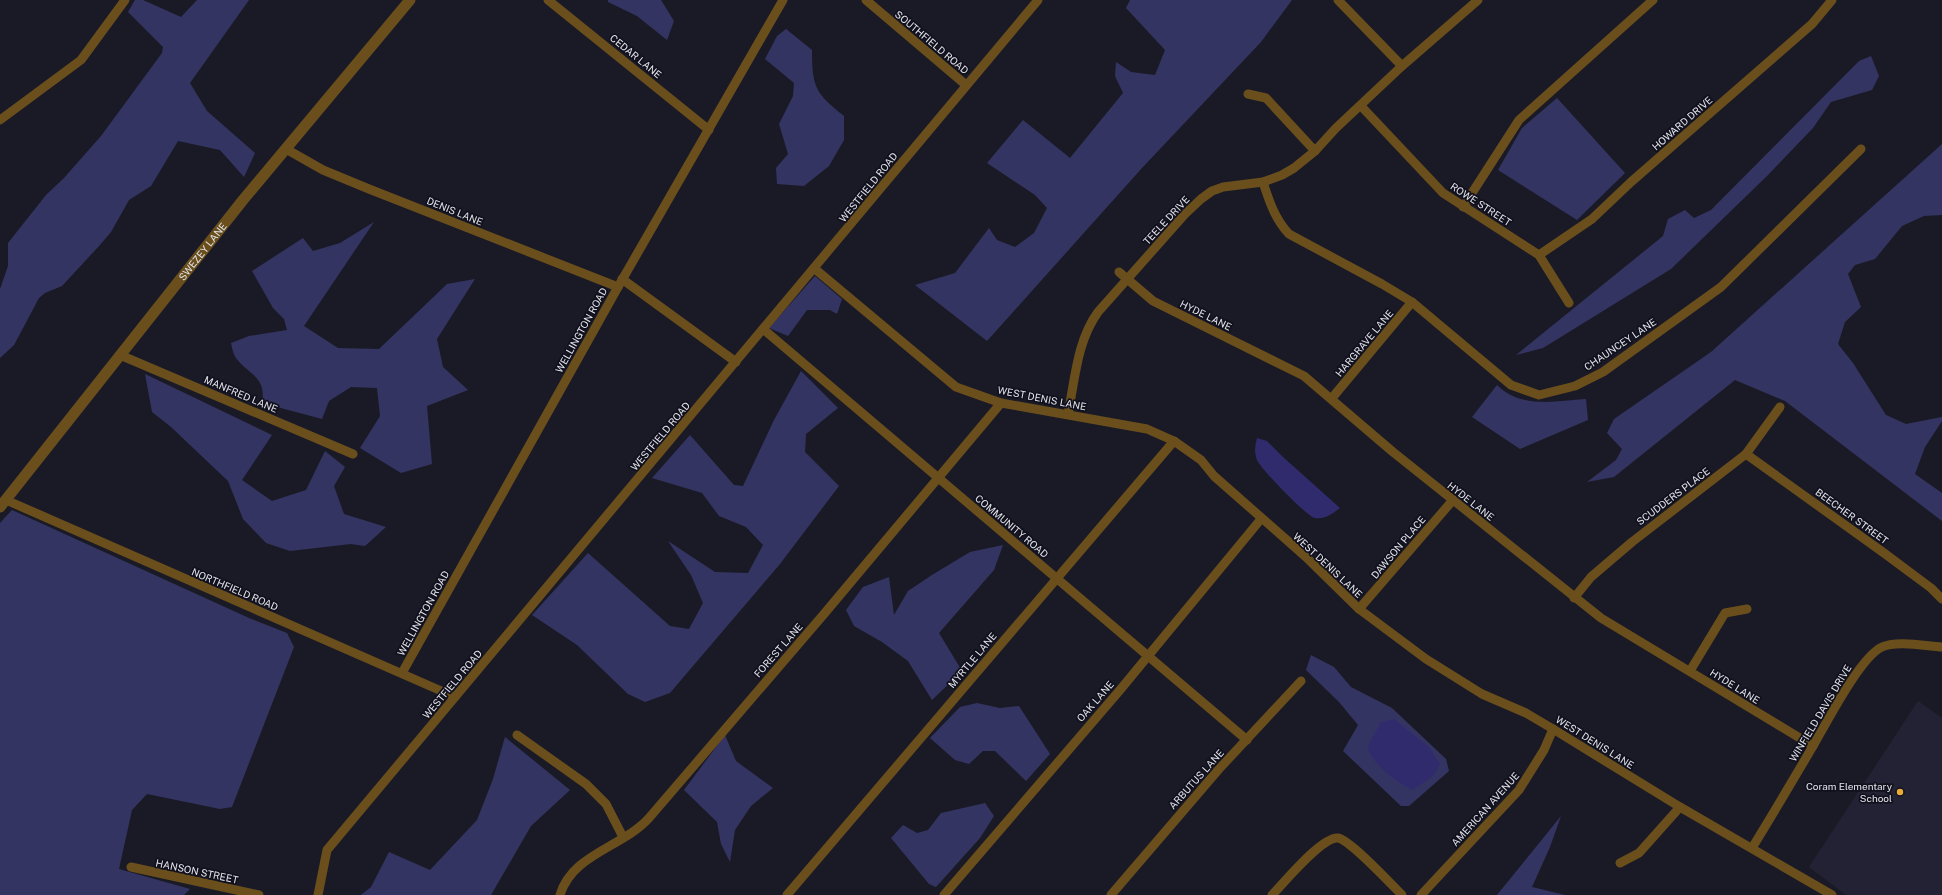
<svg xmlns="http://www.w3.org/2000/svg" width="1942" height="895" font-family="'Public Sans',sans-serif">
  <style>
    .built { fill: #222234 }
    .green { fill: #343462 }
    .water { fill: #302b6d }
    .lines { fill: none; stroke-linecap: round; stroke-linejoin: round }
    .minor { stroke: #6a4f1c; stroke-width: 9 }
    .tertiary { stroke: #6a4f1c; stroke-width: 11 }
    .poi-dot { fill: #e7ac36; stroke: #11111d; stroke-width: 1.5 }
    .labels { text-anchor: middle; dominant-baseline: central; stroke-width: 3.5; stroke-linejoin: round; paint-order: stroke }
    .street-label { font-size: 10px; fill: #e3e4ec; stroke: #11111d }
    .poi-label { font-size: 10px; fill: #e3e4ec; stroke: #11111d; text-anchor: end }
  </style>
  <rect width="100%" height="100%" fill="#1a1a26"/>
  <!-- built -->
  <path class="built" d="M1918 701 1942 718V895H1846L1809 867Z"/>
  <!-- green -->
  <g class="green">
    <path d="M135 0H143L181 17 197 0H249L190 83 207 111 255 153 244 177 220 150 178 141 151 186 129 200 111 232 99 246 62 286 45 293 39 298 14 345 0 358V289L8 266V243L46 195 64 178 101 136 162 53 163 47 128 12Z"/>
    <path d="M608 0H661L674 21 667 40 637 16 608 2Z"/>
    <path d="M1130 0H1292L1261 42 1142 168 987 341 915 285 955 273 989 228 997 240 1015 247 1034 233 1047 208 1035 195 987 163 1023 120 1070 158 1123 93 1115 76 1116 62 1131 72 1155 75 1165 50 1126 8Z"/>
    <path d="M786 29 812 50C812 87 815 93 844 116V140L829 166 804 186 777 184 776 168 788 154 779 124 793 96 794 83 765 59 777 36Z"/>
    <path d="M1871 56 1879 76 1872 90 1831 102 1813 128 1767 176 1671 269 1543 348 1516 355 1663 236 1668 219 1685 210 1694 218 1711 210 1859 61Z"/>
    <path d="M1557 98 1625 173 1577 220 1498 170 1522 128Z"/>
    <path d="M1942 144V215L1924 216 1902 226 1875 259 1855 265 1848 274 1861 307 1845 322 1838 344 1853 363 1886 415 1906 424 1942 417V421L1925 447 1915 474 1942 493V521L1785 401 1735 380 1614 477 1587 482 1616 460 1622 449 1607 433 1614 419 1711 352Z"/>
    <path d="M374 222 304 326 338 348 379 349 447 284 475 279 437 339 443 367 468 390 427 406 432 464 401 473 360 448 380 416 377 388 351 387 329 401 322 419 262 403C267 377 248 374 236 358 233 354 232 347 231 343L249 336 287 330 284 319 273 308 252 271 303 238 313 251 340 243Z"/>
    <path d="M815 276 842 299 837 314 830 310H807L788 336 769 328Z"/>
    <path d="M801 371 838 408 806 434 805 452 839 486 780 564 670 693 645 702 628 694 577 645 532 615 588 553 670 626 689 629 703 603 691 575 668 541 715 572 748 573 763 545 746 527 719 516 702 493 652 478 690 435 734 485 743 486 774 420Z"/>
    <path d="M145 374 272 435 242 480 272 501 306 490 325 451 345 467 334 486 344 514 386 527 365 546 351 544 290 551 266 543 243 519 228 481 171 427 152 412Z"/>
    <path d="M1497 385C1521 409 1555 401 1586 399L1588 420 1520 449 1472 417Z"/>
    <path d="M12 510 249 618 287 633 294 647 232 807 220 809 147 794 132 810 119 869 190 889 184 895H0V523Z"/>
    <path d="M1003 545 994 570 939 633 962 671 932 700 908 661 882 642 854 626 846 610 863 587 889 577 894 615 908 591 932 575 970 552Z"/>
    <path d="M1311 655 1334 667 1351 687 1392 708 1446 759 1449 771 1409 806H1401L1343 751 1358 725 1339 702 1306 670Z"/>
    <path d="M977 703 1000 708 1019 706 1050 754 1026 781 995 751H983L969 764 955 760 930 738 960 707Z"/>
    <path d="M725 735 736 761 773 788 751 806 735 830 730 862 721 844 717 822 684 790Z"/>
    <path d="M505 737 570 790 531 826 491 895H361L371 887 389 852 430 870 477 820 493 779Z"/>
    <path d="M985 803 994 816 980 838 936 887 929 884 891 838 903 825 917 833 928 830 941 813Z"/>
    <path d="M1561 816 1550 847 1532 887 1565 895H1497Z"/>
  </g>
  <!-- water -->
  <g class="water">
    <path d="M1257 438 1267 441 1283 457 1340 508C1333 513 1325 520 1315 518 1307 517 1260 468 1257 460 1254 452 1255 446 1257 438Z"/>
    <path d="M1394 719 1429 747 1440 764 1434 775 1413 790C1395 782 1377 767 1368 750L1369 744 1381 722Z"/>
  </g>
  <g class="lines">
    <!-- minor -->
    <g class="minor">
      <path d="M548 0 709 130"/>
      <path d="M866 0 966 85"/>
      <path d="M1338 0 1402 66"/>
      <path d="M1248 94 1266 98 1315 151"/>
      <path d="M1361 106 1443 193 1539 255 1569 303"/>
      <path d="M0 120 81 60 125 0"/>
      <path d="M286 149 323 170 369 189 618 287"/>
      <path d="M1263 182C1269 201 1275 219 1289 234L1382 284 1412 302 1511 385 1539 395 1575 386 1603 372 1721 287 1861 149"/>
      <path d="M1463 207 1519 120 1653 0"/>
      <path d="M1539 255 1592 219 1631 182 1812 24 1832 0"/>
      <path d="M815 269 956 387 1001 403 1147 429 1174 441 1201 460 1214 476 1306 557 1359 609 1426 659 1482 694 1526 713 1553 729 1680 807 1832 895"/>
      <path d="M1119 272 1153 301 1304 376 1393 452 1601 618 1813 746"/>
      <path d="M622 279 736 362"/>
      <path d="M763 329 1247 740"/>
      <path d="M120 355 353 454"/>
      <path d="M1332 398 1412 302"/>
      <path d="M1068 414C1075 379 1077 341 1098 312L1185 214 1201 199 1212 191 1223 187 1263 182 1282 175 1294 168 1315 151 1336 128 1402 66 1478 0"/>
      <path d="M1746 454 1884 553 1931 588 1942 599"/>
      <path d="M6 500 455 697"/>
      <path d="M1574 598 1591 577 1632 542 1746 454 1780 407"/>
      <path d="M1359 609 1453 500"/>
      <path d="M1690 671 1725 613 1747 609"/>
      <path d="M402 673 618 287 783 0"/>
      <path d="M517 735 586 784 606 804 623 837"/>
      <path d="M1752 848C1773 814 1793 780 1813 746 1826 724 1860 657 1882 647 1896 640 1926 646 1942 647"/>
      <path d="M1620 863 1639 853 1680 807"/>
      <path d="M131 867 259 895"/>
      <path d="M318 895 327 850 1038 0"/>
      <path d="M560 895C572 854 623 847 649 818L824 614 1001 403"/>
      <path d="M787 895 1174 441"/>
      <path d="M944 895 1120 690 1261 519"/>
      <path d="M1111 895 1219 769 1301 681"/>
      <path d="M1272 895C1284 883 1322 836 1338 838 1350 840 1391 884 1402 895"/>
      <path d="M1421 895 1519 790 1544 750 1553 729"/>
    </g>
    <!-- tertiary -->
    <path class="tertiary" id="s1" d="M0 507 243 200 410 0"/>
  </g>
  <!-- markers -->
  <circle class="poi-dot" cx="1900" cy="792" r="4"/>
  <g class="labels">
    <!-- street labels -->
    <g class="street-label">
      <text transform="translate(932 42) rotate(40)">SOUTHFIELD ROAD</text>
      <text transform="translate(636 56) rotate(39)">CEDAR LANE</text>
      <text transform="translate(1682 123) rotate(-41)">HOWARD DRIVE</text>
      <text transform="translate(868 187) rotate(-51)">WESTFIELD ROAD</text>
      <text transform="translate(1481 204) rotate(33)">ROWE STREET</text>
      <text transform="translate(455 211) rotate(22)">DENIS LANE</text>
      <text transform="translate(1166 220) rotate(-47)">TEELE DRIVE</text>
      <text stroke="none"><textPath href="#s1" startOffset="326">SWEZEY LANE</textPath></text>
      <text transform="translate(1206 315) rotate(26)">HYDE LANE</text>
      <text transform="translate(581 330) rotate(-61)">WELLINGTON ROAD</text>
      <text transform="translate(1364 343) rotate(-50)">HARGRAVE LANE</text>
      <text transform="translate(1620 344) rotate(-34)">CHAUNCEY LANE</text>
      <text transform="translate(241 394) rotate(23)">MANFRED LANE</text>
      <text transform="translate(1042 398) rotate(11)">WEST DENIS LANE</text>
      <text transform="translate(660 436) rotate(-50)">WESTFIELD ROAD</text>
      <text transform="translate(1673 496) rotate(-37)">SCUDDERS PLACE</text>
      <text transform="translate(1471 501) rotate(38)">HYDE LANE</text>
      <text transform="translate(1852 516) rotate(36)">BEECHER STREET</text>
      <text transform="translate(1012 526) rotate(40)">COMMUNITY ROAD</text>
      <text transform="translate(1398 547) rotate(-50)">DAWSON PLACE</text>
      <text transform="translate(1328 565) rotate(43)">WEST DENIS LANE</text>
      <text transform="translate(235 589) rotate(23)">NORTHFIELD ROAD</text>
      <text transform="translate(423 613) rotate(-61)">WELLINGTON ROAD</text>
      <text transform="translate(778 650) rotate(-49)">FOREST LANE</text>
      <text transform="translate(972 660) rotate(-50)">MYRTLE LANE</text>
      <text transform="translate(452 684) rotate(-50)">WESTFIELD ROAD</text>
      <text transform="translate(1735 686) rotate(32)">HYDE LANE</text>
      <text transform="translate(1095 701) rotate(-49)">OAK LANE</text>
      <text transform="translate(1820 713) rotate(-59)">WINFIELD DAVIS DRIVE</text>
      <text transform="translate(1595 742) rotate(32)">WEST DENIS LANE</text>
      <text transform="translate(1196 779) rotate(-48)">ARBUTUS LANE</text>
      <text transform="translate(1485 809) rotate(-48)">AMERICAN AVENUE</text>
      <text transform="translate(197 871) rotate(12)">HANSON STREET</text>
    </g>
    <!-- poi labels -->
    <g class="poi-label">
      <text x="1892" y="786">Coram Elementary<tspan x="1892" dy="12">School</tspan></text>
    </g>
  </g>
</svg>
